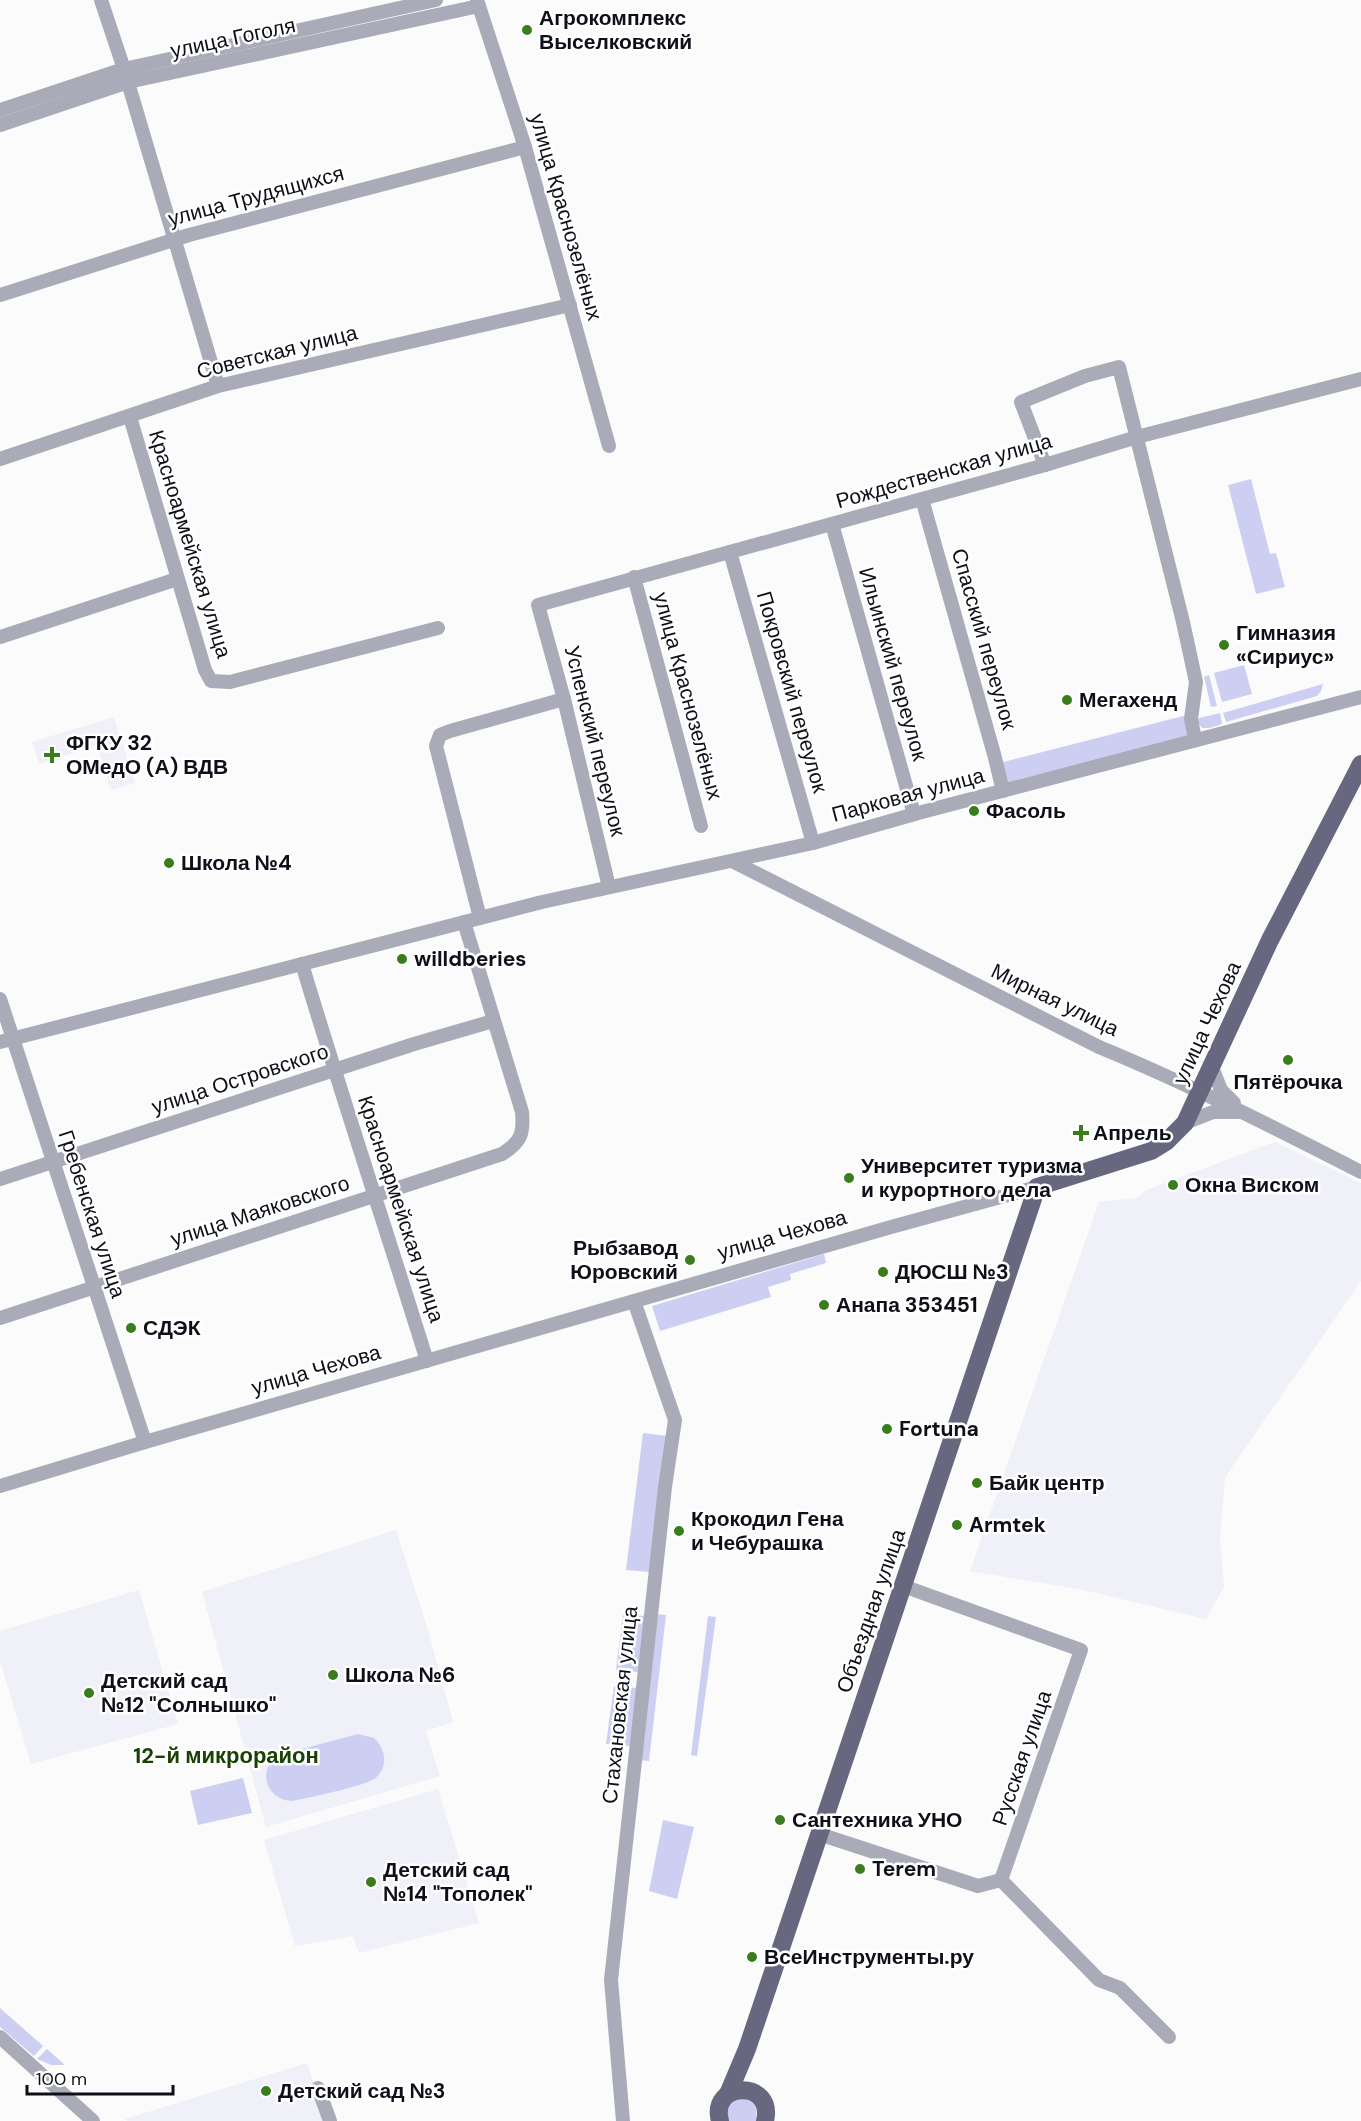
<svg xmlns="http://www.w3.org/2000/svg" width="1361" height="2121" font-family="'DM Sans',sans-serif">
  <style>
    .built { fill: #eff0f8 }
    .green { fill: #cdcff2 }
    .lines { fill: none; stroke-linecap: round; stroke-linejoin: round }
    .minor { stroke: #aaabb8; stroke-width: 14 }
    .major { stroke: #676880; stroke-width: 18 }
    .poi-dot { fill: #3a7d1d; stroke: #fff; stroke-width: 2 }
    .labels { text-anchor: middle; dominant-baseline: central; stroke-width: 5; stroke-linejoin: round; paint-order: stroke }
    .poi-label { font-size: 21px; font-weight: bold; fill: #0e0f19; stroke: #fff; text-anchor: start }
    .street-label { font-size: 21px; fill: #0e0f19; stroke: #fff }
    .neighbourhood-label { font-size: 22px; font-weight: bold; fill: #184203; stroke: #fff }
  </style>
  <rect width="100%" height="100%" fill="#fbfbfb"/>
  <!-- built -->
  <g class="built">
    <path d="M114 717 135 783 111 790 97 746 39 764 32 742Z"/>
    <path d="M1275 1142 1361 1183V1281L1225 1477 1220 1537 1224 1587 1206 1619 1079 1589 970 1571 1099 1202 1137 1198 1146 1190Z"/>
    <path d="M396 1530 427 1627 453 1722 426 1731 440 1776 266 1827 202 1592Z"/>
    <path d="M139 1590 178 1724 31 1764 0 1661V1631Z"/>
    <path d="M438 1789 479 1923 359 1953 353 1936 295 1946 264 1840Z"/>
    <path d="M307 2063 325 2121H128L125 2119Z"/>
  </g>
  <!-- green -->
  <g class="green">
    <path d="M1251 479 1270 554 1276 553 1285 587 1256 594 1228 485Z"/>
    <path d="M1244 665 1252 694 1222 702 1214 673Z"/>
    <path d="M1209 675 1217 706 1211 707 1204 677Z"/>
    <path d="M1323 684 1321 691 1317 696 1226 722 1223 713Z"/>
    <path d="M1220 713 1222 724 1210 728H1202L1195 719Z"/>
    <path d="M1187 715 1191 736 1005 783 999 763Z"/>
    <path d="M824 1254 826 1263 790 1274 791 1280 768 1287 771 1297 660 1331 652 1306Z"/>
    <path d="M643 1433 668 1436 650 1572 626 1570Z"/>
    <path d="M623 1614 645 1616 638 1672 616 1670Z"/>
    <path d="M653 1614 666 1615 649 1761 637 1760Z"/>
    <path d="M708 1616 716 1617 697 1756 691 1755Z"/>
    <path d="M614 1686 637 1688 630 1746 606 1744Z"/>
    <path d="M358 1734 374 1738C386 1749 389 1768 374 1779 364 1786 308 1798 292 1801 267 1800 257 1772 276 1756Z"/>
    <path d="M243 1778 252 1813 198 1825 190 1791Z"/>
    <path d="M663 1820 694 1827 677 1899 649 1891Z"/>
    <path d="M0 2008 43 2046 34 2056 0 2027Z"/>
    <path d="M47 2049 65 2065H51L37 2059Z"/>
    <path d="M732 2096 757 2102 756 2121H728L726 2105Z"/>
  </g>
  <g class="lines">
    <!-- minor -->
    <g class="minor">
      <path d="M101 0 124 69 218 386"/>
      <path d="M477 0 525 147 609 446"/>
      <path d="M0 110 124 69 436 0"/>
      <path d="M0 125 128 82 479 6"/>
      <path d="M0 295 189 235 525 147"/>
      <path d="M130 417 205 670 211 681 230 682 438 628"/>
      <path d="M0 459 218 386 570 305"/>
      <path d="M1045 465 1021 402 1085 376 1119 367 1183 622 1196 682 1191 719 1195 739"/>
      <path d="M922 499 994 754 1003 791"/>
      <path d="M832 524 914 814"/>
      <path d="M730 552 813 843"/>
      <path d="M634 577 701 826"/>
      <path d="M0 637 177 579"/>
      <path d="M732 861 1099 1047C1189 1084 1275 1128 1361 1172"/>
      <path d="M609 887 564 699 538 605 1045 465 1137 437 1361 379"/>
      <path d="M480 918 436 746 440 735 450 731 564 699"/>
      <path d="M302 964C342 1097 386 1229 427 1361"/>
      <path d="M0 999 145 1442"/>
      <path d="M0 1042 542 902 813 843 922 812 1361 697"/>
      <path d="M1212 1067 1221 1090 1234 1103"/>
      <path d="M1185 1123 1213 1112H1238"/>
      <path d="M0 1179 414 1044 493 1021"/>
      <path d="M0 1318 502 1154C521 1142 524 1134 522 1112L464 922"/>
      <path d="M0 1486 145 1442 891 1227 1037 1187"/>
      <path d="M903 1586 1081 1650 1001 1880"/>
      <path d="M819 1834 978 1886 1001 1880 1099 1980 1120 1988 1169 2037"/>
      <path d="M0 2037 93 2121"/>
      <path d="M318 2088 330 2121"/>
      <path d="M623 2121 611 1980 665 1487 675 1420 634 1301"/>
    </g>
    <!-- major -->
    <g class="major">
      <path d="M728 2094 747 2049 1037 1187 1151 1151 1167 1141 1185 1123 1270 940 1361 764"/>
      <path d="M720 2121C709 2081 775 2079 765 2121"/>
    </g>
  </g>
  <!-- markers -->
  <g class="poi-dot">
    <circle cx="527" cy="30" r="6"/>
    <circle cx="1224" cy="645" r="6"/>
    <circle cx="1067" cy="700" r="6"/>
    <path d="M49 746h6v6h6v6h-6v6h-6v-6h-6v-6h6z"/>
    <circle cx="974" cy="811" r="6"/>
    <circle cx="169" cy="863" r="6"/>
    <circle cx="402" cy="959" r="6"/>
    <circle cx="1288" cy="1060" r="6"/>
    <path d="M1078 1124h6v6h6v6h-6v6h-6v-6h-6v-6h6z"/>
    <circle cx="849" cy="1178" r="6"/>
    <circle cx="1173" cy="1185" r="6"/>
    <circle cx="690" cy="1260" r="6"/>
    <circle cx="883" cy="1272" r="6"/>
    <circle cx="824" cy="1305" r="6"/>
    <circle cx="131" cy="1328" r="6"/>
    <circle cx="887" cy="1429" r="6"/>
    <circle cx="977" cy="1483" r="6"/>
    <circle cx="957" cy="1525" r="6"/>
    <circle cx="679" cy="1531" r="6"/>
    <circle cx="333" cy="1675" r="6"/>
    <circle cx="89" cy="1693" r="6"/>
    <circle cx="780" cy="1820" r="6"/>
    <circle cx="860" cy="1869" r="6"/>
    <circle cx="371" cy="1882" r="6"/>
    <circle cx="752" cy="1957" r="6"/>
    <circle cx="266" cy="2091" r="6"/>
  </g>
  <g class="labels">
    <!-- poi labels -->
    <g class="poi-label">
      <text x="539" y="18">Агрокомплекс<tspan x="539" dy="24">Выселковский</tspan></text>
      <text x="1236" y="633">Гимназия<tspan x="1236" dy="24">«Сириус»</tspan></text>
      <text x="1079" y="700">Мегахенд</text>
      <text x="66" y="743">ФГКУ 32<tspan x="66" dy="24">ОМедО (А) ВДВ</tspan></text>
      <text x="986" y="811">Фасоль</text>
      <text x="181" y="863">Школа №4</text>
      <text x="414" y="959">willdberies</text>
      <text x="1288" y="1082" text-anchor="middle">Пятёрочка</text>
      <text x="1093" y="1133">Апрель</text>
      <text x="861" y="1166">Университет туризма<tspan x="861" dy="24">и курортного дела</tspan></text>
      <text x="1185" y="1185">Окна Виском</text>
      <text x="678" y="1248" text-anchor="end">Рыбзавод<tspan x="678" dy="24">Юровский</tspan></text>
      <text x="895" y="1272">ДЮСШ №3</text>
      <text x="836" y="1305">Анапа 353451</text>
      <text x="143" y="1328">СДЭК</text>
      <text x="899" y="1429">Fortuna</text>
      <text x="989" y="1483">Байк центр</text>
      <text x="691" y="1519">Крокодил Гена<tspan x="691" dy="24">и Чебурашка</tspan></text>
      <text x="969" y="1525">Armtek</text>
      <text x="345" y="1675">Школа №6</text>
      <text x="101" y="1681">Детский сад<tspan x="101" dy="24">№12 "Солнышко"</tspan></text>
      <text x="792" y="1820">Сантехника УНО</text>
      <text x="872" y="1869">Terem</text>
      <text x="383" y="1870">Детский сад<tspan x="383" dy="24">№14 "Тополек"</tspan></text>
      <text x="764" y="1957">ВсеИнструменты.ру</text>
      <text x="278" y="2091">Детский сад №3</text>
    </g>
    <!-- street labels -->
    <g class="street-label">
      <text transform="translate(233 38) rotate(-12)">улица Гоголя</text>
      <text transform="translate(256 196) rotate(-15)">улица Трудящихся</text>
      <text transform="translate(566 217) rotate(74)">улица Краснозелёных</text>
      <text transform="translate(277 352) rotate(-14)">Советская улица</text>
      <text transform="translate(944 471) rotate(-16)">Рождественская улица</text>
      <text transform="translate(190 544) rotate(73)">Красноармейская улица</text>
      <text transform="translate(984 639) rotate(74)">Спасский переулок</text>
      <text transform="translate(893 664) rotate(74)">Ильинский переулок</text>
      <text transform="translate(792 692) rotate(74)">Покровский переулок</text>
      <text transform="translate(688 696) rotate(75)">улица Краснозелёных</text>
      <text transform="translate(595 741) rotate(76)">Успенский переулок</text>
      <text transform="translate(908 795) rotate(-15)">Парковая улица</text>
      <text transform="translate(1055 1000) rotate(26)">Мирная улица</text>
      <text transform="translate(1207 1023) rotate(-65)">улица Чехова</text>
      <text transform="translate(240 1079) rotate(-18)">улица Островского</text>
      <text transform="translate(401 1209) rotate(72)">Красноармейская улица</text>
      <text transform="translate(260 1211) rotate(-18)">улица Маяковского</text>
      <text transform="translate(92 1214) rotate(72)">Гребенская улица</text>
      <text transform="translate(782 1235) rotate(-16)">улица Чехова</text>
      <text transform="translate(316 1370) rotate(-16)">улица Чехова</text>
      <text transform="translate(871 1611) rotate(-71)">Объездная улица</text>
      <text transform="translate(620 1705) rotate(-84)">Стахановская улица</text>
      <text transform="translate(1022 1758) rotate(-71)">Русская улица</text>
    </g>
    <!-- neighbourhood labels -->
    <g class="neighbourhood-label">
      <text x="226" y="1755">12-й микрорайон</text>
    </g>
  </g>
  <!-- scale -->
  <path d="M27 2085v9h146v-9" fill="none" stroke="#0e0f19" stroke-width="3"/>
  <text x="36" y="2085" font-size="18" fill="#0e0f19" stroke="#ffffff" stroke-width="4.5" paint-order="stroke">100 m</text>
</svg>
